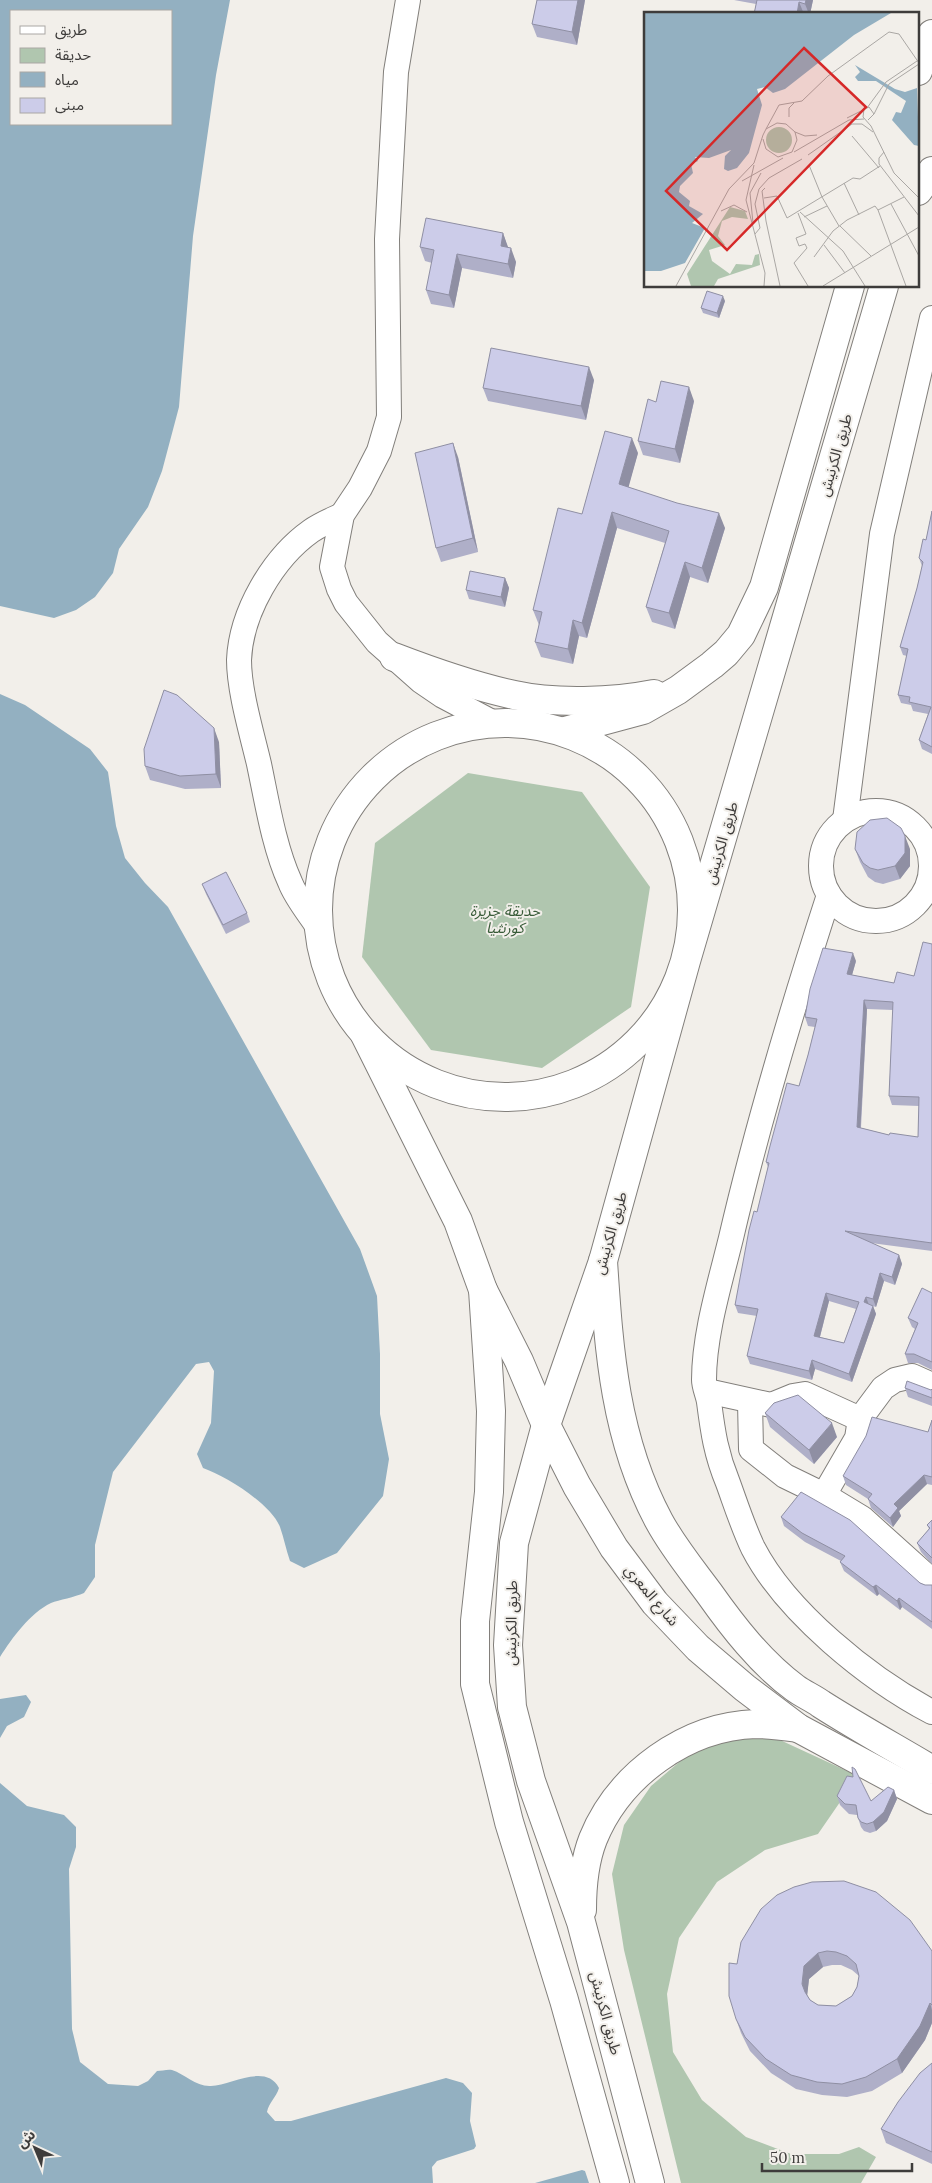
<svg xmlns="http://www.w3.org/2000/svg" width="932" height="2183" font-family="Lora,'Noto Sans Arabic',serif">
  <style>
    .green { fill: #b0c6af }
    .water { fill: #93b0c1; fill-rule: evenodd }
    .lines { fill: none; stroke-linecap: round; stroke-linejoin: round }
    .minor-casing { stroke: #827f7b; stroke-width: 26 }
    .tertiary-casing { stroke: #827f7b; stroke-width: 30 }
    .trunk-casing { stroke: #827f7b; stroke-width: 30 }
    .minor { stroke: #fff; stroke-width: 24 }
    .tertiary { stroke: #fff; stroke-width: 28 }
    .trunk { stroke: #fff; stroke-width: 28 }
    .wall { fill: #afafc8; fill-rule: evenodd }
    .shaded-wall { fill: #8f8fa3 }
    .building { fill: #cccce9; stroke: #8f8fa3; fill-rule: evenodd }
    .labels { text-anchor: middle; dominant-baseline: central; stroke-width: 4; stroke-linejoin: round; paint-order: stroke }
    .street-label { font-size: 15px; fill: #3e3c3b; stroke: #f2efea }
    .park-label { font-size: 15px; font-style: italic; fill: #385b38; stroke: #f2efea }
    .inset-road { fill: none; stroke: #aaa7a4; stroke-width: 1 }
    .view { fill: #d62828; fill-opacity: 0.15; stroke: #d62828; stroke-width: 2.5 }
    .inset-edge { fill: none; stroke: #3e3c3b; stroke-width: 2.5 }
  </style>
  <rect width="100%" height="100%" fill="#f2efea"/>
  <!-- green -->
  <g class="green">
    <path d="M468 773 582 792 650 887 631 1007 542 1068 431 1050 362 957 375 843Z"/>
    <path d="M767 1734 858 1776 818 1834 765 1850 717 1882 679 1938 667 1994 673 2052 702 2100 746 2137 791 2154H839L859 2147 876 2157 861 2183H681L624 1950 612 1874 624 1825 651 1786 684 1758 724 1738Z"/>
  </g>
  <!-- water -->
  <g class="water">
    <path d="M0 0H230L216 75 193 236 179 407 162 471 148 507 119 549 113 573 95 597 76 610 54 618 0 606ZM171 11V124H11V11Z"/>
    <path d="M0 694 25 705 90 749 108 772 116 826 125 858 145 883 168 907 360 1249 377 1296 380 1354V1414L389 1459 383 1496 337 1553 304 1568 290 1561C286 1550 284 1538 280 1527 271 1504 226 1476 203 1468L197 1454 211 1423 214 1371 209 1362 196 1364 113 1472 95 1545V1577L84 1593C75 1597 59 1600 51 1603 30 1613 12 1638 0 1657Z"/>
    <path d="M26 1695 31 1702 24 1717 7 1726 0 1738V1699Z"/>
    <path d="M0 1783 27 1806 64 1815 76 1827V1847L69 1869 72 2029 80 2062 108 2084 138 2086 148 2081 157 2071C161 2071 168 2069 172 2070 185 2074 196 2087 211 2086 231 2085 266 2063 279 2088 276 2098 269 2102 267 2112L275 2121H291L446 2078 463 2083 472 2093 470 2121 476 2146 474 2149 437 2161 432 2167 433 2183H0Z"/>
    <path d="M582 2170 585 2171 589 2183H535Z"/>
  </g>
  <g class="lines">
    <defs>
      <g id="minor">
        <path d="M408 0 396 72 387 239 389 417 379 451 360 488 342 515 332 567 339 589 346 603 377 642 421 681 443 696 492 722"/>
        <circle cx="876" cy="866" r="55"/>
        <path d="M845 820 882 534 932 318"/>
        <path d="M829 895C792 1009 758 1122 731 1238 720 1283 704 1334 704 1380 704 1387 708 1395 709 1402 713 1433 716 1454 728 1483 736 1505 743 1527 753 1548 786 1612 869 1679 932 1712"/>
        <path d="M318 927C309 913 296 898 290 882 274 847 267 802 259 764 252 734 239 691 239 660 241 612 273 558 311 531 321 524 331 520 342 515"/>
        <path d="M707 1391 771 1405 793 1396 805 1394 860 1419"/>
        <path d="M750 1402 751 1449 785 1476 824 1495 862 1518 932 1581"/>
        <path d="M824 1495 857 1438 860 1419 883 1388 895 1380 912 1376 932 1385"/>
      </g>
      <g id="tertiary">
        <path d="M603 1261C609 1352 615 1439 659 1521 673 1547 692 1570 709 1593 733 1627 761 1663 795 1688 803 1694 813 1698 821 1704 857 1727 895 1748 932 1770"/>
        <path d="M483 1290 519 1361 546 1425 577 1486 614 1548 655 1603 698 1648 745 1688 798 1728 932 1800"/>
      </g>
      <g id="trunk">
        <path d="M918 71 932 34"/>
        <path d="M918 191 932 171"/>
        <path d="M394 657C433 672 473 686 514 695 554 704 614 702 654 694"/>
        <circle cx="505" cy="910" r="187"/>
        <path d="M565 731 643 710 678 690 712 665 726 653 741 635 764 587 850 286"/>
        <path d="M365 1035 458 1221 483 1290 491 1411 489 1492 475 1621V1684L509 1822 564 2000 615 2183"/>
        <path d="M582 1910C582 1886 584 1862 593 1839 619 1775 686 1726 756 1724 770 1724 784 1726 798 1728"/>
        <path d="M650 2183 581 1922 531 1781 512 1707 508 1645 514 1543 546 1425 603 1261 686 961 884 286"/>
      </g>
    </defs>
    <!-- minor casing -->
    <use href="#minor" class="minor-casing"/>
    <!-- tertiary casing -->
    <use href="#tertiary" class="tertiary-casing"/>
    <!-- trunk casing -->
    <use href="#trunk" class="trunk-casing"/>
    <!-- minor -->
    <use href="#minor" class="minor"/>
    <!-- tertiary -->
    <use href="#tertiary" class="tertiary"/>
    <!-- trunk -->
    <use href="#trunk" class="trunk"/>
  </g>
  <!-- wall -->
  <g class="wall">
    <path d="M537 0H585L577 45 537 37 532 24Z"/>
    <path d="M734 0H813L810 14H754L756 4Z"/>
    <path d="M503 233 508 248 516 262 513 278 462 268 454 308 431 304 426 290 432 263 425 261 420 247Z"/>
    <path d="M725 301 719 318 703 313 701 308Z"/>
    <path d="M594 380 586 420 488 401 483 388Z"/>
    <path d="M694 401 680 463 643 455 638 441 656 402Z"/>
    <path d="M638 453 628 487 725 528 708 583 690 577 675 629 652 622 646 607 665 543 617 528 587 638 579 636 573 664 541 657 535 642 539 625 533 610 582 514Z"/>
    <path d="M458 457 478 552 441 562 436 548Z"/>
    <path d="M932 511V754L922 749 919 740 928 714 913 711 911 705 901 703 898 695 907 656 903 655 900 647 917 588 922 566 919 558 926 540Z"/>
    <path d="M505 578 509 588 505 607 469 599 466 590Z"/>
    <path d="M219 742 221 788 185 789 150 780 145 766Z"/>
    <path d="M855 849H910V866L900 879 883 884 875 882 868 877 860 862Z"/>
    <path d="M202 884 247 913 250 922 226 934 206 894Z"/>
    <path d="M932 944V1251L871 1243 899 1255 902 1264 895 1285 884 1281 876 1307 873 1306 876 1314 852 1382 815 1369 812 1380 750 1364 747 1356 757 1316 738 1313 735 1305 768 1167 766 1162 799 1086 808 1055 815 1027 808 1026 805 1017 856 961 852 975 894 983 914 976ZM867 1009 893 1010 889 1096 892 1105 919 1106 918 1137 889 1135 861 1128ZM829 1301 856 1309 844 1343 820 1337Z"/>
    <path d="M932 1293V1370L918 1363H908L905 1354 915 1329 912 1327 908 1318Z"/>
    <path d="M905 1388 931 1390 932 1389V1406L908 1397Z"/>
    <path d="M765 1413 837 1437 814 1464 770 1427Z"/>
    <path d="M932 1420V1485L927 1484 899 1511 901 1516 893 1527 871 1508 868 1499 846 1485 843 1476 928 1432Z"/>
    <path d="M781 1517 925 1585H932V1629L902 1607 900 1610 879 1594 877 1596 844 1571 840 1562 841 1561 805 1542 784 1526Z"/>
    <path d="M932 1520V1564L921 1552 917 1543 929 1529 927 1525Z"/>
    <path d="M894 1790 897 1799 887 1821 876 1831 870 1833 864 1831 861 1827 857 1815 849 1814 840 1805 837 1796 871 1801Z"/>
    <path d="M741 1942 932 1951V2023L925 2040 902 2073 872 2091 847 2097 822 2095 796 2089 771 2073 750 2051 741 2033 736 2019 737 1964ZM832 1965H841L852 1970 859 1976 857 1987 852 1996 836 2006 818 2005 810 2000 807 1995 809 1979 823 1967Z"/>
    <path d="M932 2063V2164L886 2143 881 2129Z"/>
  </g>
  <!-- shaded-wall -->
  <g class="shaded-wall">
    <path d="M578 0H585L577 45 572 32Z"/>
    <path d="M806 0H813L810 14H809L805 4Z"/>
    <path d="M799 2 804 14H797Z"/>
    <path d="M503 233 508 247 506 260 501 246Z"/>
    <path d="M511 248 516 262 513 278 508 264Z"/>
    <path d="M457 254 462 268 454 308 449 295Z"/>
    <path d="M723 296 725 301 719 318 717 313Z"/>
    <path d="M589 367 594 380 586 420 581 406Z"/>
    <path d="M689 387 694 401 680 463 675 449Z"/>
    <path d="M632 438 638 453 625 500 619 484Z"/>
    <path d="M453 443 458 457 478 552 473 538Z"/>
    <path d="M612 512 617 528 587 638 582 623Z"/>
    <path d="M719 513 725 528 708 583 702 568Z"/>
    <path d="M685 562 690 577 675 629 669 613Z"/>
    <path d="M505 578 509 588 505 607 501 597Z"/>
    <path d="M573 620 579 636 573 664 568 649Z"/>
    <path d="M214 728 219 742 221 788 216 774Z"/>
    <path d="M905 836 910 849V866L900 879 895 866Z"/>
    <path d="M853 953 856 961 850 982 847 974Z"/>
    <path d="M864 1000 867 1009 860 1135 857 1127Z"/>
    <path d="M899 1255 902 1264 895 1285 892 1277Z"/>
    <path d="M880 1273 884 1281 876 1307 873 1299Z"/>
    <path d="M826 1293 829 1301 818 1344 814 1336Z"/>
    <path d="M866 1297 869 1305 864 1302Z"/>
    <path d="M873 1306 876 1314 852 1382 849 1374Z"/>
    <path d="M812 1360 815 1369 812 1380 809 1371Z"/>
    <path d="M832 1423 837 1437 814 1464 809 1450Z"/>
    <path d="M924 1475 927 1484 899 1511 901 1516 893 1527 890 1518 894 1504Z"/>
    <path d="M876 1585 879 1594 877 1596 873 1587Z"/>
    <path d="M899 1598 902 1607 900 1610 897 1601Z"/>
    <path d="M894 1790 897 1799 887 1821 876 1831 873 1822Z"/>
    <path d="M818 1953 823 1967 809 1979 807 1997 802 1984 804 1966Z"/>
    <path d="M930 2003 932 2010V2023L925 2040 902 2073 897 2059Z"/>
  </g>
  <!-- building -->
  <g class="building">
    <path d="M537 0H578L572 32 532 24Z"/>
    <path d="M757 0H806L805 4 799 2 797 14H754Z"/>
    <path d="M426 218 503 233 501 246 511 248 508 264 457 254 449 295 426 290 434 250 420 247Z"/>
    <path d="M707 291 723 296 717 313 701 308Z"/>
    <path d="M491 348 589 367 581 406 483 388Z"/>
    <path d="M661 381 689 387 675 449 638 441 648 399 656 402Z"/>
    <path d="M605 431 632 438 619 484 677 503 719 513 702 568 685 562 669 613 646 607 669 531 612 512 582 623 573 620 568 649 535 642 542 612 533 610 558 508 582 514Z"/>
    <path d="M453 443 473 538 436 548 415 453Z"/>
    <path d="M932 511V747L919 740 931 707 909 702 910 697 898 695 908 649 900 647 917 588 923 562 919 558 923 539 926 540Z"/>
    <path d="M470 571 505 578 501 597 466 590Z"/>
    <path d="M164 690 177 695 214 728 216 774 180 776 145 766 144 749Z"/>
    <path d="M887 818 901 828 905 836V853L895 866 878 870 870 868 863 863 855 849 857 832 870 820Z"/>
    <path d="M226 872 247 913 223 925 202 884Z"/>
    <path d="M923 942 932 944V1243L845 1231 899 1255 892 1277 880 1273 873 1299 866 1297 864 1302 873 1306 849 1374 812 1360 809 1371 747 1356 758 1309 735 1305 749 1230 754 1211 757 1212 769 1163 766 1162 770 1146 787 1083 799 1086 808 1055 817 1019 805 1017 810 989 823 948 853 953 847 974 894 983 897 972 914 976ZM864 1000 893 1002 889 1096 919 1097 918 1137 890 1133 889 1135 857 1127ZM826 1293 859 1302 844 1343 814 1336Z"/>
    <path d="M922 1288 932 1293V1362L914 1354H905L918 1323 908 1318Z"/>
    <path d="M907 1381 931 1390 932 1389V1398L905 1388Z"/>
    <path d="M798 1395 832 1423 809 1450 765 1413 774 1403Z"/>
    <path d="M872 1417 928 1432 932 1420V1477L924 1475 894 1504 898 1508 890 1518 868 1499 872 1494 843 1476 866 1436Z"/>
    <path d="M801 1492 850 1520 920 1583 925 1585H932V1622L899 1598 897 1601 876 1585 873 1587 840 1562 845 1556 802 1533 781 1517Z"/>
    <path d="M932 1520V1558L917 1543 930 1528 927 1525Z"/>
    <path d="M852 1767 855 1769 871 1801 888 1787 894 1790 884 1812 873 1822 867 1824 861 1822 858 1818 856 1805 845 1804 837 1796 847 1776 853 1777Z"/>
    <path d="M844 1881 876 1892 910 1920 932 1951V2005L930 2003 920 2026 897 2059 866 2077 842 2084 817 2082 791 2075 766 2059 745 2037 736 2019 729 1996V1963L737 1964 741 1942 761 1909 777 1895 794 1887 812 1882ZM827 1951 836 1952 847 1956 856 1964 859 1976 857 1987 852 1996 836 2006 818 2005 810 2000 805 1992 802 1984 804 1966 818 1953Z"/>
    <path d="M932 2063V2152L881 2129 898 2102 920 2073Z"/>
  </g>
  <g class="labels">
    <!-- street labels -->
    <g class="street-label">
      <text transform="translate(835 455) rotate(-74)">طريق الكرنيش</text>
      <text transform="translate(721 843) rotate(-74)">طريق الكرنيش</text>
      <text transform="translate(610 1233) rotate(-74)">طريق الكرنيش</text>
      <text transform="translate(652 1595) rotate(50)">شارع المعري</text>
      <text transform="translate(511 1623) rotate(-89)">طريق الكرنيش</text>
      <text transform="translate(606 2013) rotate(75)">طريق الكرنيش</text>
    </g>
    <!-- park labels -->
    <g class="park-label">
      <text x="505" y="910">حديقة جزيرة<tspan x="505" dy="17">كورنثيا</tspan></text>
    </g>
  </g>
  <!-- overview -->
  <g transform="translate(644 12)">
    <rect width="275" height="275" fill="#f2efea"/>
    <path d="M122 128a13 13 0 1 1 26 0a13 13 0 1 1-26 0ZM86 195 101 199 104 207 88 205 78 209 74 224 81 233 65 238 68 249 86 262 92 252 108 253 111 243 115 242 116 253 74 267 70 274H47L43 262Z" fill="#b0c6af"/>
    <path d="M0 1H247L210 23 141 77 129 81 121 75 113 77 118 93 105 141 93 156 84 159 80 157 81 144 87 138 65 146 51 145 54 149 47 152 49 161 36 174 35 180 46 189 45 194 59 202 48 211 61 216 41 251 17 259H0ZM211 53 251 77 261 80 273 76 275 134 270 133 248 108 252 100 257 101 262 89 232 69H214L211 65 216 60Z" fill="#93b0c1"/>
    <path class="inset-road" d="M223 96 242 70 273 49M220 97 219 105 227 114 250 161 275 186M230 102 245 72 275 52M145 105V96L150 91M203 106 225 95 230 102 224 108M122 117 135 93 158 89 184 64 245 20 255 22 275 51M151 120 161 124 173 123M208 124 235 156M150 140 205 108 220 107M240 140 235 146V152L275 204M164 143 208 112H218L229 120M110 153 102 188 121 261 120 274M165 153 178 185 195 214M98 169 139 146M200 171 215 203M121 176 118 179 122 209 136 274M260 185 234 198 262 274M120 186 133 184 143 206 209 166 216 167 236 154M247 192 275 244M77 199 90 193 103 200M156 200 199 239 221 274M154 201 162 222 152 226 155 234 161 232 163 236 150 251 164 274M160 205 183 194M109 211 106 181 117 161M196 214 227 244M111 222 116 216 111 192 115 177 125 166 158 147M180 233 201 261M170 245 189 219 203 208 231 194 234 198M32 274 85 177 110 151 119 123 122 117 133 111 142 112 151 120 153 128 148 140 134 145 122 137 119 127M179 274 275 215"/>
    <path class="view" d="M160 36 222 95 83 238 22 179Z"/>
    <rect width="275" height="275" class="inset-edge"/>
  </g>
  <!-- legend -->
  <rect x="10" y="10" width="162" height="115" fill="#f2efea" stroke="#aaa7a4"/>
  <rect x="20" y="26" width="25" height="8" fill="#ffffff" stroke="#aaa7a4"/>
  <text x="55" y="35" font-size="15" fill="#3e3c3b">طريق</text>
  <rect x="20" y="48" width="25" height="15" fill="#b0c6af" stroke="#aaa7a4"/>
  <text x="55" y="60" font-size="15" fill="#3e3c3b">حديقة</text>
  <rect x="20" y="72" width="25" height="15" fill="#93b0c1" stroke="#aaa7a4"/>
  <text x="55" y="85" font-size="15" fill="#3e3c3b">مياه</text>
  <rect x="20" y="98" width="25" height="15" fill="#cccce9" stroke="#aaa7a4"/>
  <text x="55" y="110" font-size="15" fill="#3e3c3b">مبنى</text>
  <!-- north arrow -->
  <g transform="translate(35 2148) rotate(316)" stroke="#f2efea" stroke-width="4" paint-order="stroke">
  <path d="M0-4L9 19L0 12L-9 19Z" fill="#3e3c3b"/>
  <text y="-8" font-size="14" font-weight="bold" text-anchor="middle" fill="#3e3c3b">ش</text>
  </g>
  <!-- scale -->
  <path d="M762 2163v8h150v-8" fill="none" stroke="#3e3c3b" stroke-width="2.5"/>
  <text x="770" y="2163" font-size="15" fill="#3e3c3b" stroke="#f2efea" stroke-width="4" paint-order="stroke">50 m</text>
</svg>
